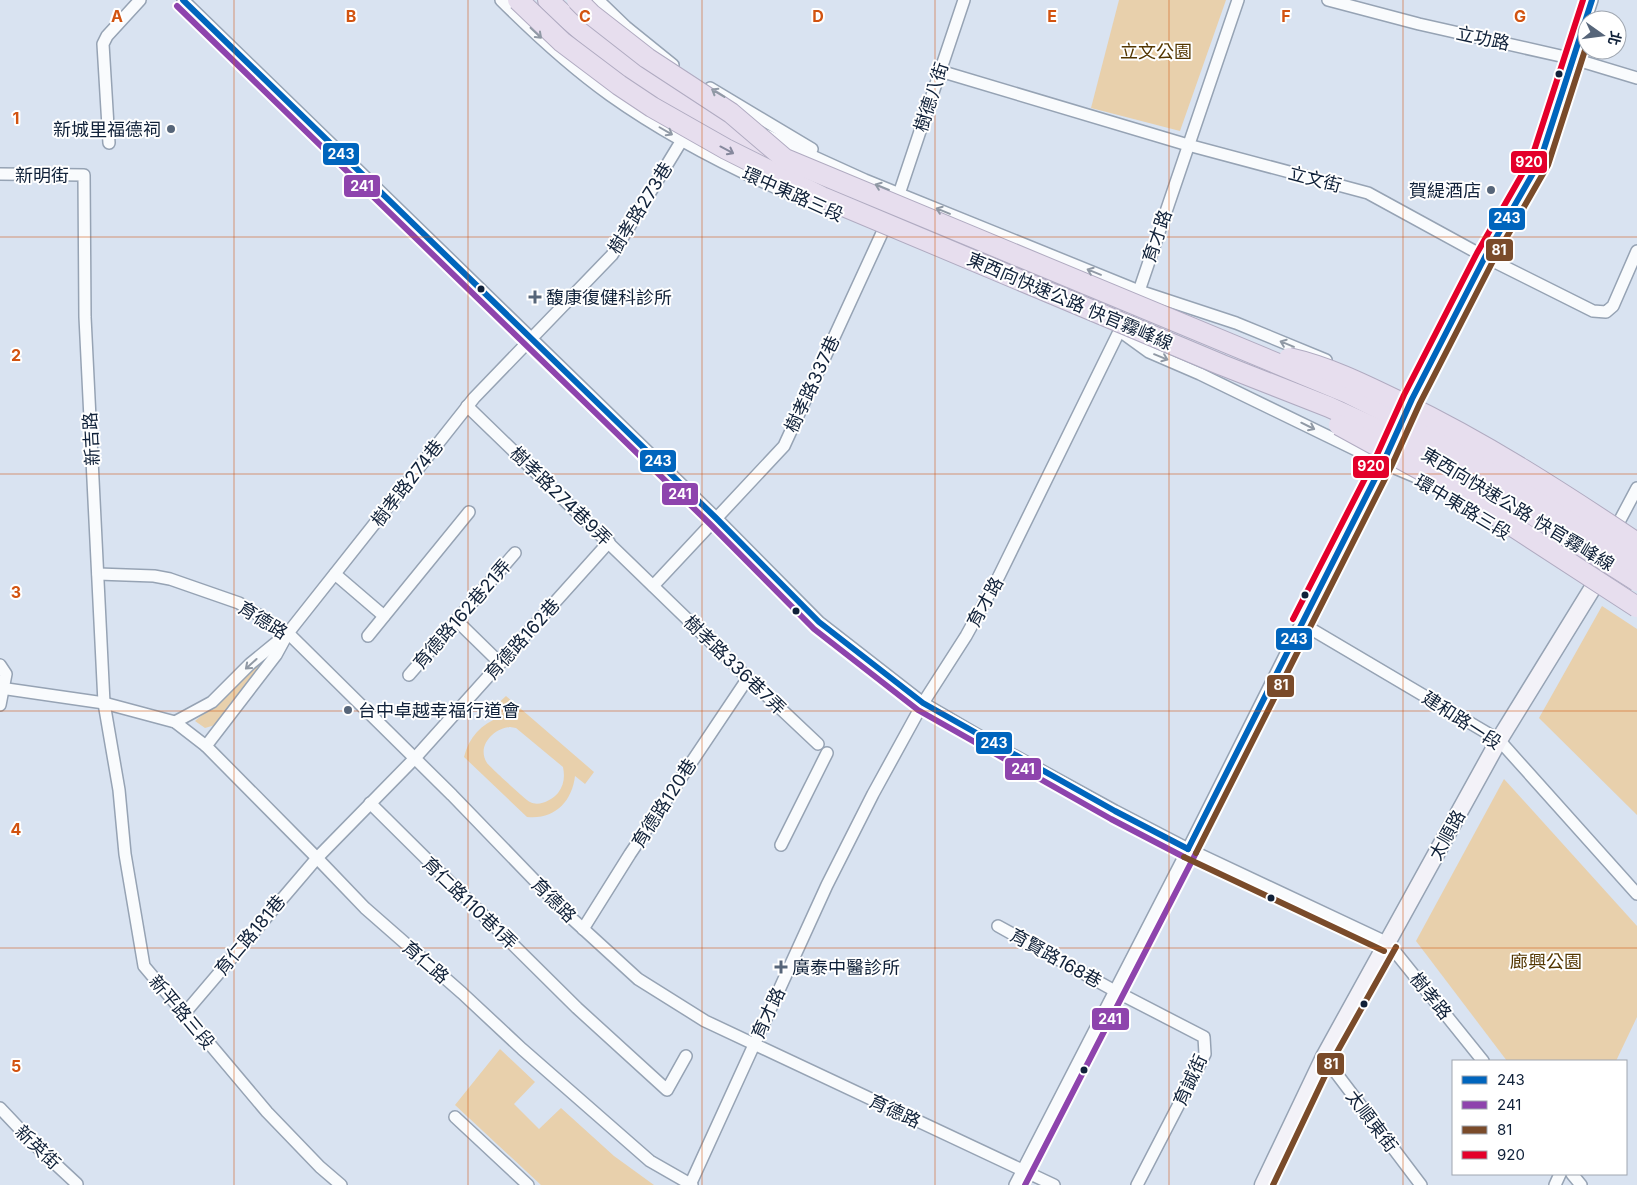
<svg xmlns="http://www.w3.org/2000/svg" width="1637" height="1185" font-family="Inter,'Noto Sans TC',sans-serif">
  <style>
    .green { fill: #e8d0ac; fill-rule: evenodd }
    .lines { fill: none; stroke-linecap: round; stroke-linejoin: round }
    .street-casing { stroke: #96a3b4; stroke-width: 14 }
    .secondary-casing { stroke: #96a3b4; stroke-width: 19 }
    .highway-casing { stroke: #b0abc1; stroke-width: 22 }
    .street { stroke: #f9fbfd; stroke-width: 11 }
    .secondary { stroke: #f3f2f8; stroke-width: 16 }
    .highway { stroke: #e7deee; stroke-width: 20 }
    .highway-bridge-casing { stroke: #b0abc1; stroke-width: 22; stroke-linecap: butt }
    .highway-bridge { stroke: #e7deee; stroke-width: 20 }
    .bus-1-casing { stroke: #fff; stroke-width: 10 }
    .bus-2-casing { stroke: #fff; stroke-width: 10 }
    .bus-3-casing { stroke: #fff; stroke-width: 10 }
    .bus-4-casing { stroke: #fff; stroke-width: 10 }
    .bus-1 { stroke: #0065bd; stroke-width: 6 }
    .bus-2 { stroke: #8e44ad; stroke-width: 6 }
    .bus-3 { stroke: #7a4b2a; stroke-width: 6 }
    .bus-4 { stroke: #e4002b; stroke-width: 6 }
    .oneway { stroke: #9099a5 }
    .oneway2 { stroke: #86899d }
    .grid { fill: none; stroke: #d25310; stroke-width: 1; stroke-opacity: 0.55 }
    .bus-dot { fill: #102139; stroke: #fff; stroke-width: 2 }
    .poi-dot { fill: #566579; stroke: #fff; stroke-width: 2 }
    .labels { text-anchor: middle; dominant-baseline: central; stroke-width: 4; stroke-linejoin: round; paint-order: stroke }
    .street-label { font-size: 18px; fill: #102139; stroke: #fff }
    .park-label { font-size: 18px; fill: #533600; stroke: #fff }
    .poi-label { font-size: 18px; fill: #102139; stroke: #fff; text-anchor: start }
    .grid-label { font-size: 16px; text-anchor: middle; font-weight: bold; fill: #d25310; stroke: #fff; stroke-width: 4; stroke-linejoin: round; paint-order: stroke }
    .line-badge { stroke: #fff; stroke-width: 2 }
    .badge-label { font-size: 14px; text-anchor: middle; font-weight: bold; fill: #fff }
  </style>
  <rect width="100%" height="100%" fill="#d9e3f1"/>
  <!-- green -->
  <g class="green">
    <path d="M1119 0H1226L1180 131 1091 108Z"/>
    <path d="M1602 606 1637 629V815L1539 718Z"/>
    <path d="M261 659 263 660V664L215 725 205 728 195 721 216 703Z"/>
    <path d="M506 696 594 772 585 784 575 776C572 802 554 820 527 817L464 757C469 737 481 724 500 717L493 708ZM510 727 516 728 563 767C565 777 564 785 558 793 552 800 539 807 530 802 527 801 489 766 487 763 476 746 494 728 510 727Z"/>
    <path d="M1504 779 1637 926V1017L1616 1061H1507L1416 941Z"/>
    <path d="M500 1049 535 1082 514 1104 539 1129 561 1108 614 1156 654 1185H541L455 1105Z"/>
  </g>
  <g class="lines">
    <defs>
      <g id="street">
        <path d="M183 0 716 518 819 622 923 703 995 745 1115 811 1188 849 1388 943 1483 1061"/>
        <path d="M501 0C535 34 571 67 610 95 676 142 750 178 825 209"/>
        <path d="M598 0 626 27 673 65"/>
        <path d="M1328 0 1419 24 1574 59 1637 78"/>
        <path d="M940 71 1188 145 1368 193 1485 257 1593 311 1606 312 1613 306 1637 251"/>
        <path d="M710 88 812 149"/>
        <path d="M766 135 865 180 1139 291 1236 323 1326 360"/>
        <path d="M109 143 103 44 107 36 140 0"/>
        <path d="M0 174 84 175 85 317 104 703 119 790 125 854 144 966 267 1112 320 1167 341 1185"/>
        <path d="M899 194 964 0"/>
        <path d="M1120 331 1149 352 1200 374 1383 463 1416 477"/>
        <path d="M467 406 748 678 818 744"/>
        <path d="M1407 412 1485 257 1540 161 1592 0"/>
        <path d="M1519 517 1580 558"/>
        <path d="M1619 522 1637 488"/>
        <path d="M98 574 154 576 170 579 239 603 288 633 452 795 568 915 638 979 705 1021 1054 1185"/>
        <path d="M335 574 384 616"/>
        <path d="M653 586 784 446 882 233"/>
        <path d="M456 620 500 663"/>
        <path d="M1301 623 1499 740 1637 894"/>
        <path d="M368 636 469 512"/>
        <path d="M0 665 6 674 0 705"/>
        <path d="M409 675 515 553"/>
        <path d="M0 688 104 703 175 722 206 746 317 858 365 908 462 993 522 1049 650 1161 692 1185"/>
        <path d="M175 722 212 702 250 664 283 637"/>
        <path d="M206 746 276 655 288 633 474 398 612 255 682 140"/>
        <path d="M370 803 577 1008 667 1090 686 1056"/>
        <path d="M781 845 827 753"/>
        <path d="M998 926 1115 991 1204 1037 1205 1054 1137 1185"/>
        <path d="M583 929 630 854 748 678"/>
        <path d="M184 1014 317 858 415 758 609 542"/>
        <path d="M1324 1057 1421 1185"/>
        <path d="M0 1108 35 1145 77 1184"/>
        <path d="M455 1117 528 1185"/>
        <path d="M1572 1174 1581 1185"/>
        <path d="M690 1185 827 885 873 794 923 703 966 636 999 576 1139 291 1238 0"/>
        <path d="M1015 1185 1188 849 1389 448"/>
        <path d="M1555 1185 1560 1174"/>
      </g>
      <path id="secondary" d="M1263 1185 1324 1057 1499 740 1592 589 1599 570"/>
      <path id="highway" d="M548 0C574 26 602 49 633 70 674 100 720 123 764 147"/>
    </defs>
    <!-- street casing -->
    <use href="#street" class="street-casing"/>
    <!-- secondary casing -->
    <use href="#secondary" class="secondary-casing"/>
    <!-- highway casing -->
    <use href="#highway" class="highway-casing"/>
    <!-- street -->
    <use href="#street" class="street"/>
    <!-- secondary -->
    <use href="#secondary" class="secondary"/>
    <!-- highway -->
    <use href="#highway" class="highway"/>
    <defs>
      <g id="highway-bridge">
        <path d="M518 0 562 42 619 85 652 107 726 149 822 197 1222 365 1329 407 1419 448 1467 473 1637 581"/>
        <path d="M577 0 592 15 647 58 731 113 785 159 1348 393 1408 423 1481 463 1637 564"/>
        <path d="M1289 358C1329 367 1365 385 1402 403 1485 443 1561 492 1637 543"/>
        <path d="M1339 425 1454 488 1637 607"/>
      </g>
    </defs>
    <!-- highway-bridge casing -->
    <use href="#highway-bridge" class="highway-bridge-casing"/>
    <!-- highway-bridge -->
    <use href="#highway-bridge" class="highway-bridge"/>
    <defs>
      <g id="bus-1">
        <path d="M183 0 716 518 819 622 923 703 1115 811 1188 849"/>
        <path d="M1188 849 1383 463 1412 399 1485 257 1540 161 1592 0"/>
      </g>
      <g id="bus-2">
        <path d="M177 6 710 524 814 629 918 710 1111 819 1184 857"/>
        <path d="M1025 1185 1196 853"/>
      </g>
      <g id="bus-3">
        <path d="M1196 853 1391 467 1420 403 1493 261 1548 165 1587 44"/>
        <path d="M1184 857 1384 951"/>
        <path d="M1273 1185 1332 1061 1396 947"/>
      </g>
      <path id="bus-4" d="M1293 619 1375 459 1404 395 1477 253 1532 157 1583 0"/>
    </defs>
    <!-- bus-1 casing -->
    <use href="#bus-1" class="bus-1-casing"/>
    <!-- bus-2 casing -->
    <use href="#bus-2" class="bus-2-casing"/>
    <!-- bus-3 casing -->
    <use href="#bus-3" class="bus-3-casing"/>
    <!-- bus-4 casing -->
    <use href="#bus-4" class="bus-4-casing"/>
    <!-- bus-1 -->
    <use href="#bus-1" class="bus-1"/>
    <!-- bus-2 -->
    <use href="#bus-2" class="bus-2"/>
    <!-- bus-3 -->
    <use href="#bus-3" class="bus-3"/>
    <!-- bus-4 -->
    <use href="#bus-4" class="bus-4"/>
  </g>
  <!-- one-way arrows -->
  <defs><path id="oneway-shaft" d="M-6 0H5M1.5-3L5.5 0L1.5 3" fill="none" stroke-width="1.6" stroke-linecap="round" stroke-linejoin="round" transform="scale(1.25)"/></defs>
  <g class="oneway">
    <use href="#oneway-shaft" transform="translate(536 33) rotate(43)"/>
    <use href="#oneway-shaft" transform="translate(718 93) rotate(-149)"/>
    <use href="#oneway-shaft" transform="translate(666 131) rotate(30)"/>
    <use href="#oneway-shaft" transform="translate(882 187) rotate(-158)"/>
    <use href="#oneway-shaft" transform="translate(943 211) rotate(-158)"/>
    <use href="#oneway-shaft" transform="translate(1094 272) rotate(-158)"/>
    <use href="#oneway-shaft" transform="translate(1287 344) rotate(-158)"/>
    <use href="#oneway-shaft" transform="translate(1161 357) rotate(22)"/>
    <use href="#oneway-shaft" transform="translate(1308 426) rotate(26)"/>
    <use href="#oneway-shaft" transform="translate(251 664) rotate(138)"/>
  </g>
  <use class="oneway2" href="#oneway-shaft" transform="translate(727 150) rotate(28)"/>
  <!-- grid -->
  <path class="grid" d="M234 0V1185M468 0V1185M702 0V1185M935 0V1185M1169 0V1185M1403 0V1185M0 237H1637M0 474H1637M0 711H1637M0 948H1637"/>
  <!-- markers -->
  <g class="bus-dot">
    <circle cx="1559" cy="74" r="4.5"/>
    <circle cx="481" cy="289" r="4.5"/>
    <circle cx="1305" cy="595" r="4.5"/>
    <circle cx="796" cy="611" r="4.5"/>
    <circle cx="1271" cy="898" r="4.5"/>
    <circle cx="1364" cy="1004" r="4.5"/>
    <circle cx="1084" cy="1070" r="4.5"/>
  </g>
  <g class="poi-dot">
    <circle cx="171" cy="129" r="5"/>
    <circle cx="1491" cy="190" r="5"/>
    <path d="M532.5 289.5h5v5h5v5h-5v5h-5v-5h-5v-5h5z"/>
    <circle cx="348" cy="710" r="5"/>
    <path d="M778.5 959.5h5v5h5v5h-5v5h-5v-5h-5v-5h5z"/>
  </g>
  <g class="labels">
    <!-- street labels -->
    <g class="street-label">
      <text transform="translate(1483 38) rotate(12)">立功路</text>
      <text transform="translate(931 97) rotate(-72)">樹德八街</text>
      <text x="42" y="175">新明街</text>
      <text transform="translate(1315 179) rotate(15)">立文街</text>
      <text transform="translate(793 194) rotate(24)">環中東路三段</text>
      <text transform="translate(640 208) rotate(-58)">樹孝路273巷</text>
      <text transform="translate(1157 236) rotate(-71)">育才路</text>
      <text transform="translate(1070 301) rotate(23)">東西向快速公路 快官霧峰線</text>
      <text transform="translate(812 384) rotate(-65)">樹孝路337巷</text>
      <text transform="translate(91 439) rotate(-93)">新吉路</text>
      <text transform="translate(407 483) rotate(-52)">樹孝路274巷</text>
      <text transform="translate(561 496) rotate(44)">樹孝路274巷9弄</text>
      <text transform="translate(1463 507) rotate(31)">環中東路三段</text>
      <text transform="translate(1518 509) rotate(31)">東西向快速公路 快官霧峰線</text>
      <text transform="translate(985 602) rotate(-61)">育才路</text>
      <text transform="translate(462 614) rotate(-49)">育德路162巷21弄</text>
      <text transform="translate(263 620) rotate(32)">育德路</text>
      <text transform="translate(522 639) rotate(-48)">育德路162巷</text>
      <text transform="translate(735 665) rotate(44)">樹孝路336巷7弄</text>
      <text transform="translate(1462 720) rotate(33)">建和路一段</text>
      <text transform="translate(664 803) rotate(-57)">育德路120巷</text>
      <text transform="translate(1447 835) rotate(-61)">太順路</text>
      <text transform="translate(554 900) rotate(45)">育德路</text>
      <text transform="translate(470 903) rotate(44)">育仁路110巷1弄</text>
      <text transform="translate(250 935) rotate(-50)">育仁路181巷</text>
      <text transform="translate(1056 958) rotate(29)">育賢路168巷</text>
      <text transform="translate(426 962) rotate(41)">育仁路</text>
      <text transform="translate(1431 996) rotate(51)">樹孝路</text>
      <text transform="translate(182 1012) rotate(50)">新平路三段</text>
      <text transform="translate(768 1013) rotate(-65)">育才路</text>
      <text transform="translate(1190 1080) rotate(-65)">育誠街</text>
      <text transform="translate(895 1111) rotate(25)">育德路</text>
      <text transform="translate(1372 1121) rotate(53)">太順東街</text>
      <text transform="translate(38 1147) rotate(44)">新英街</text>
    </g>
    <!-- park labels -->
    <g class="park-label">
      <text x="1156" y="51">立文公園</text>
      <text x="1546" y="961">廊興公園</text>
    </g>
    <!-- poi labels -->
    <g class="poi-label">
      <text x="161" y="129" text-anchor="end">新城里福德祠</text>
      <text x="1481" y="190" text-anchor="end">賀緹酒店</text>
      <text x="546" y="297">馥康復健科診所</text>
      <text x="358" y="710">台中卓越幸福行道會</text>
      <text x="792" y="967">廣泰中醫診所</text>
    </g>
  </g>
  <g class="grid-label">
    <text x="117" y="22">A</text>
    <text x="351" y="22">B</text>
    <text x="585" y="22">C</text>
    <text x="818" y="22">D</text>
    <text x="1052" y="22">E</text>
    <text x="1286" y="22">F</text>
    <text x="1520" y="22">G</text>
    <text x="16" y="124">1</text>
    <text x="16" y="361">2</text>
    <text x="16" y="598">3</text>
    <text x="16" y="835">4</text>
    <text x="16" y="1072">5</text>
  </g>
  <g class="line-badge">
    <rect x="322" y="142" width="38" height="24" rx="5" fill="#0065bd"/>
    <rect x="1510" y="150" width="38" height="24" rx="5" fill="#e4002b"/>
    <rect x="343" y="174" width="38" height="24" rx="5" fill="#8e44ad"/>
    <rect x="1488" y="207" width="38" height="24" rx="5" fill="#0065bd"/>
    <rect x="1485" y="238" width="29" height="24" rx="5" fill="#7a4b2a"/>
    <rect x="639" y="449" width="38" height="24" rx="5" fill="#0065bd"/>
    <rect x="1352" y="455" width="38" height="24" rx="5" fill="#e4002b"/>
    <rect x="661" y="482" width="38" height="24" rx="5" fill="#8e44ad"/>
    <rect x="1275" y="627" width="38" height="24" rx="5" fill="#0065bd"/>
    <rect x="1266" y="674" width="29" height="24" rx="5" fill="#7a4b2a"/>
    <rect x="975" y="731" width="38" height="24" rx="5" fill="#0065bd"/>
    <rect x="1004" y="757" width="38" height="24" rx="5" fill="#8e44ad"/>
    <rect x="1091" y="1007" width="39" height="24" rx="5" fill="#8e44ad"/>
    <rect x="1316" y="1052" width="29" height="24" rx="5" fill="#7a4b2a"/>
  </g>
  <g class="badge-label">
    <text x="341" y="159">243</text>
    <text x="1529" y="167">920</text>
    <text x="362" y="191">241</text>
    <text x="1507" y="223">243</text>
    <text x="1499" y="255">81</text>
    <text x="658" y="466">243</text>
    <text x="1371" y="471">920</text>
    <text x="680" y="499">241</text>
    <text x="1294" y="644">243</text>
    <text x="1281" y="690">81</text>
    <text x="994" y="748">243</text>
    <text x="1023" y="774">241</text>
    <text x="1110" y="1024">241</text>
    <text x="1331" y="1069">81</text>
  </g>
  <!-- legend -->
  <rect x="1452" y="1060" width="175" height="115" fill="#ffffff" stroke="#9fa6b0"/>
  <rect x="1462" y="1076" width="25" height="8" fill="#0065bd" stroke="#9fa6b0"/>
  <text x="1497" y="1085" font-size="15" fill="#102139">243</text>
  <rect x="1462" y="1101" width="25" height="8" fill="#8e44ad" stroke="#9fa6b0"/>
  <text x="1497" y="1110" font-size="15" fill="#102139">241</text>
  <rect x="1462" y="1126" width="25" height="8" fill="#7a4b2a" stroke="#9fa6b0"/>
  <text x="1497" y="1135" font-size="15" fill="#102139">81</text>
  <rect x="1462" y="1151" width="25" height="8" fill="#e4002b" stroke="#9fa6b0"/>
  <text x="1497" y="1160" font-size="15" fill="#102139">920</text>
  <!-- north arrow -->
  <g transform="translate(1602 35) rotate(104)"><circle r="24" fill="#ffffff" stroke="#9fa6b0"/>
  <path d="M0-4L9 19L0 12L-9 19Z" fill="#566579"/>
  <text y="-8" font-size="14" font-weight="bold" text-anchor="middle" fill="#102139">北</text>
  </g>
</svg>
